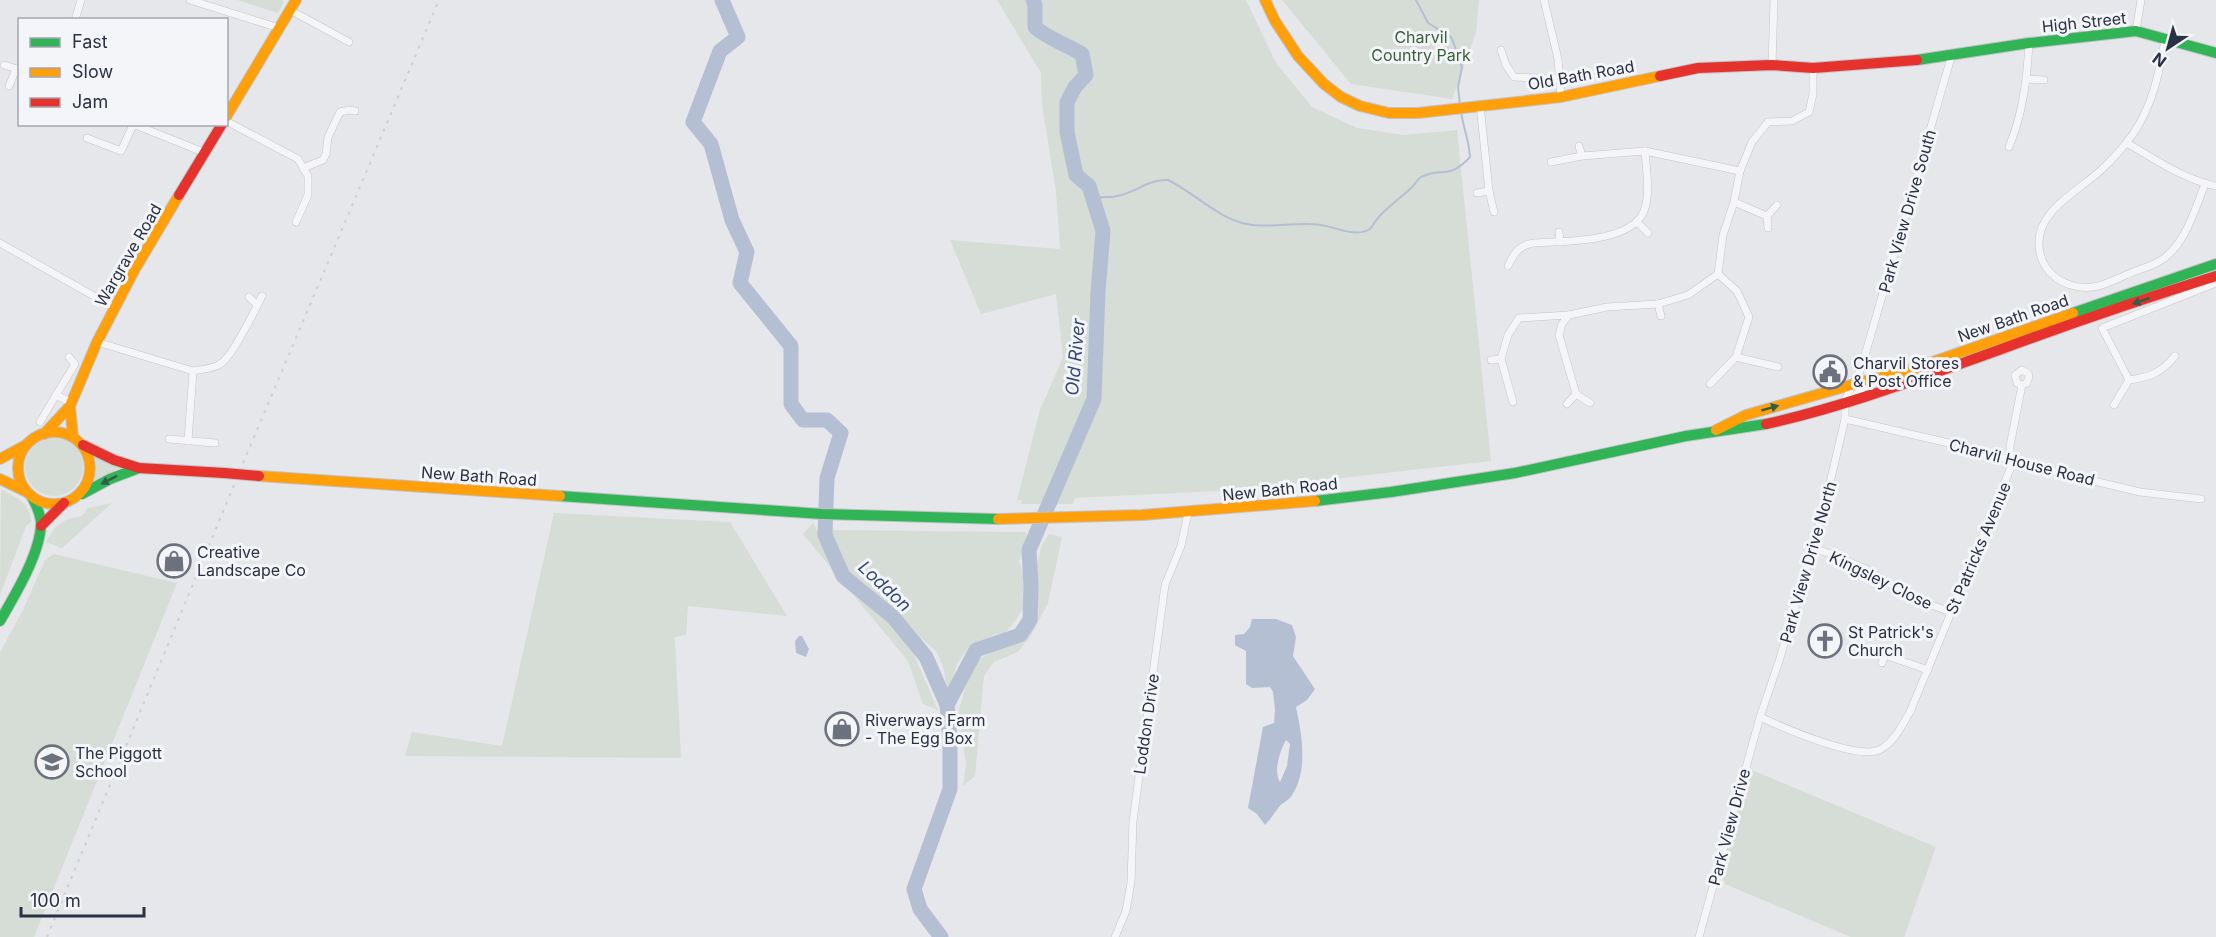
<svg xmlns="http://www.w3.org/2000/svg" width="2216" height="937" font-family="Inter,sans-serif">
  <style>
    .green { fill: #d5ddd6 }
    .water { fill: #b5bfd4; fill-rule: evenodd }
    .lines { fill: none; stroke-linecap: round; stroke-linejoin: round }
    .stream { stroke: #b5bfd4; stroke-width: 2 }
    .river { stroke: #b5bfd4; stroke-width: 15 }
    .street-casing { stroke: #c4c5c8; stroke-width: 8 }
    .fast-casing { stroke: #c2c3c8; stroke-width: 12 }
    .slow-casing { stroke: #c2c3c8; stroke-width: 12 }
    .jam-casing { stroke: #c2c3c8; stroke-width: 12 }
    .street { stroke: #f5f5f7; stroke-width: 7 }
    .fast { stroke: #30b455; stroke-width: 10 }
    .slow { stroke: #ff9f0a; stroke-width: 10 }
    .jam { stroke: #e5322d; stroke-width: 10 }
    .rail { stroke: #cecfd2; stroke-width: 2; stroke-dasharray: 3 6; stroke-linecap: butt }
    .jam-bridge-casing { stroke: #c2c3c8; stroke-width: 12; stroke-linecap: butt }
    .jam-bridge { stroke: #e5322d; stroke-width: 10 }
    .oneway { fill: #2d5f4a }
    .labels { text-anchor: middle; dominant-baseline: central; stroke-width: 6; stroke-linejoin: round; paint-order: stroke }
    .street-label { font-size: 16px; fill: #2b3144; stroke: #f4f5f9 }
    .park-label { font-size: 16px; fill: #3b6039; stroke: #f4f5f9 }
    .poi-label { font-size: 16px; fill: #2b3144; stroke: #f4f5f9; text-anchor: start }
    .water-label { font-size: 18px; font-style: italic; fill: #354a78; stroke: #f4f5f9 }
  </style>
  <rect width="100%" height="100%" fill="#e6e7ea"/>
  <!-- green -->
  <g class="green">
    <path d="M237 0H281L284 2 278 13Z"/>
    <path d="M997 0H1246L1276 63 1312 107 1357 128 1404 135 1457 130 1491 461 1237 490 1075 498 1073 504H1021L1022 500H1017L1040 410 1063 357 1056 294 981 314 950 240 1060 249 1056 191 1042 105 1041 73Z"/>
    <path d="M1282 0H1479L1476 32 1452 99 1351 84Z"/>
    <circle cx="54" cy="467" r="29"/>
    <path d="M96 456 119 468 96 483 95 482Z"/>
    <path d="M1 489C16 498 31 502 31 522L26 526 0 595Z"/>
    <path d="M112 503 62 548 46 542C57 523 61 520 82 516L88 508Z"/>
    <path d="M554 513 730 522 787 616 688 606 686 635 675 637 681 758 405 756 412 732 502 746Z"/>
    <path d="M813 523 844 582 885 614 912 650 938 710 923 704 908 661 803 534Z"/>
    <path d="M832 530 1026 532V541L1019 562C1034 594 1027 608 1005 633L993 635 988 639 968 648 957 664 950 687 947 688 943 666 936 651 846 575 829 534Z"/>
    <path d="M1049 534 1062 537 1048 603 1030 637 1018 652 994 662 984 676 975 776 963 786 966 764 958 714 969 673 979 659 1021 636 1033 621 1037 607V566L1041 547Z"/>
    <path d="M54 554 177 583 34 937H0V652L23 610 45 560Z"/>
    <path d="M1747 768 1936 847 1904 937H1851L1725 884 1720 870Z"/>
  </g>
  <!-- water -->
  <g class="water">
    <path d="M1252 619H1276L1292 625 1296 637 1293 656 1315 689 1307 700 1296 707C1302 735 1309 773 1290 798 1287 801 1282 803 1279 807 1274 813 1271 819 1265 825L1257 814 1248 808 1263 727 1274 723 1275 710 1273 692 1270 687 1252 688 1246 684V651L1235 645V635L1244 634 1250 627ZM1286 740 1290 744 1287 766 1280 782C1273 771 1280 751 1286 740Z"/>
    <path d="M799 636H802L809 649 806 657 796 653 795 641Z"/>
  </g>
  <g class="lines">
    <!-- stream -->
    <g class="stream">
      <path d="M1416 0 1428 23 1451 37 1454 44 1462 67 1458 87 1460 105"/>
      <path d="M1093 199C1101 196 1109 198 1117 196 1135 193 1148 179 1168 180 1195 193 1217 218 1247 224 1271 229 1296 221 1321 225 1336 227 1355 238 1370 229 1373 226 1375 221 1378 218 1388 206 1401 198 1412 187 1415 184 1418 179 1421 177 1442 167 1449 180 1470 157 1469 140 1463 127 1461 111"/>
    </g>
    <!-- river -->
    <g class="river">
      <path d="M722 0 738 37 720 51 693 122 711 144 732 220 747 252 740 283 791 346V404L803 420H827L841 433 827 478 825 535 843 576 893 617 926 657 947 705 950 741V789L914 889 920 909 941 937"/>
      <path d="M947 705 976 650 1020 635 1030 620 1031 586 1029 550 1094 399 1098 292 1103 231 1089 186 1076 175 1067 132V102L1075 87 1086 75 1082 54C1067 45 1047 38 1035 27V5L1033 0"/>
    </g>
    <defs>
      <g id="street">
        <path d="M190 0 279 28"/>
        <path d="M1544 0 1558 59 1561 97"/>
        <path d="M290 10 349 42"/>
        <path d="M75 20 81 0"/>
        <path d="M2136 31 2141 0"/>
        <path d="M2165 40C2159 73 2153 105 2133 134 2124 147 2112 160 2100 171 2078 191 2037 211 2039 245 2040 273 2065 290 2093 287 2105 286 2119 277 2131 273 2140 269 2152 266 2160 261 2185 246 2195 209 2205 184"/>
        <path d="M1501 50 1506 65 1514 77 1560 79"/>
        <path d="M4 65 20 70"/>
        <path d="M1772 65 1774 0"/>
        <path d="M2027 79 2044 80"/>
        <path d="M9 86 16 69"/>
        <path d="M1480 105 1489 191 1494 212"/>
        <path d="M226 121 298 159 308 176V195L296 222"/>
        <path d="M133 124 203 152"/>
        <path d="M87 138 121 151 133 125"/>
        <path d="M2127 143C2154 159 2185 180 2216 186"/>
        <path d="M1579 146 1582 156"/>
        <path d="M2009 147C2023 113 2027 79 2029 43"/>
        <path d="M1551 162 1582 156 1645 151 1740 171"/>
        <path d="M303 168 323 160 326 154 328 137 340 112 349 110 355 111"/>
        <path d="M1477 193 1489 191"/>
        <path d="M1734 202 1767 216 1768 228"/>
        <path d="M1767 216 1777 205"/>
        <path d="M1637 222 1648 233"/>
        <path d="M1559 232 1560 242"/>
        <path d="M0 243 115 308"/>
        <path d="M1508 266C1513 256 1517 247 1529 244 1536 242 1545 243 1552 242 1578 241 1633 239 1644 211 1651 193 1646 170 1645 151"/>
        <path d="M249 297 257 305"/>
        <path d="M1658 304 1661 316"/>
        <path d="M1569 315 1607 307 1658 304 1688 295 1718 274"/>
        <path d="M97 342 193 371C202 369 213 369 220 364 232 358 255 310 262 296"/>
        <path d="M1736 357 1778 367"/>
        <path d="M1501 359 1513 402"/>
        <path d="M1491 360 1501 359 1508 335 1519 318 1569 315 1562 324 1559 335 1576 394 1567 404"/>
        <path d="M2129 380C2150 377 2161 373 2175 356"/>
        <path d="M1710 384 1736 357 1749 317 1737 291 1718 274 1723 235 1734 202 1740 171 1752 142 1768 122 1792 121 1809 112 1813 94V68"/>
        <path d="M1576 394 1590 403"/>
        <path d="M56 395 75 364 69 357"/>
        <path d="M1848 402 1863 388 1878 382"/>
        <path d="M2114 405 2129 380 2102 328 2216 283"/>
        <path d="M1845 419 1966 447 2031 466 2140 492 2201 499"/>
        <path d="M40 422 56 395 72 403"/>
        <path d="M169 439 215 443"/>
        <path d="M188 441 193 371"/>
        <path d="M1812 548 1828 553 1866 569 1914 599 1951 612"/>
        <path d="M1882 663 1885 655 1928 670"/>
        <path d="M1760 717C1782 727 1860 762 1881 749 1895 741 1902 725 1910 712L2011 467 2010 446 2022 385 2017 383 2015 375 2022 370 2028 373 2029 376 2027 383 2022 385"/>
        <path d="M1115 937 1126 911 1131 882 1133 821 1165 585 1181 546 1188 513"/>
        <path d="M1699 937 1760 717 1780 658 1824 508 1845 419V400L1861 369 1952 54"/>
      </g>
      <g id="fast">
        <path d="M1917 60 2029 43 2136 31 2216 53"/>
        <path d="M2073 313 2216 264"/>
        <path d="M82 494 110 479 139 468"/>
        <path d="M560 496 822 514 998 519"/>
        <path d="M1315 501 1391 492 1515 473 1686 436 1766 424"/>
        <path d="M0 621C15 595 40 554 41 524 41 514 36 505 32 497"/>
      </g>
      <g id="slow">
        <path d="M1265 0 1275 21 1298 56 1324 84 1341 97 1360 106 1389 113H1418L1561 97 1660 76"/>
        <path d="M226 117 296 0"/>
        <path d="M70 406 73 437"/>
        <path d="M1716 430 1746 415 1872 379 1901 373 2073 313"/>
        <circle cx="54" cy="468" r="36"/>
        <path d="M44 434 70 406 97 342 135 269 179 195"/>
        <path d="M0 459 26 445"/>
        <path d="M259 476 560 496"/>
        <path d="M0 479 27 492"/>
        <path d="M998 519 1142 515 1315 501"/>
      </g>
      <g id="jam">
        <path d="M1660 76 1698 68 1772 65 1813 68 1917 60"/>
        <path d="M179 195 222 124"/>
        <path d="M1766 424C1844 407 1920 378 1996 351 2069 324 2142 299 2216 276"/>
        <path d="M83 445 114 460 139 468 224 473"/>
        <path d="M41 526 64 503"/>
      </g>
    </defs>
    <!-- street casing -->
    <use href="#street" class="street-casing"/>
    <!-- fast casing -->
    <use href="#fast" class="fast-casing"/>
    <!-- slow casing -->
    <use href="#slow" class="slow-casing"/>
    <!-- jam casing -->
    <use href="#jam" class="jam-casing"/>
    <!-- street -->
    <use href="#street" class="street"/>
    <!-- fast -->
    <use href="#fast" class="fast"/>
    <!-- slow -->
    <use href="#slow" class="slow"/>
    <!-- jam -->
    <use href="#jam" class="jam"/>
    <!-- rail -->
    <path class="rail" d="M47 937 246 456 439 0"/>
    <defs>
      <path id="jam-bridge" d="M224 473 259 476"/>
    </defs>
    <!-- jam-bridge casing -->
    <use href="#jam-bridge" class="jam-bridge-casing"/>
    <!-- jam-bridge -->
    <use href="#jam-bridge" class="jam-bridge"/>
  </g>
  <!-- one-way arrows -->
  <defs><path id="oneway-solid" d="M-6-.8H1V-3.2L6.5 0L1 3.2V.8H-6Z" transform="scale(1.5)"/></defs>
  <g class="oneway">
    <use href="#oneway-solid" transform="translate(2141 301) rotate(161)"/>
    <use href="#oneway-solid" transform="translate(1770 408) rotate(-16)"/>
    <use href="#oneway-solid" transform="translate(109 480) rotate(153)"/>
  </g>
  <!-- icons -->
  <defs>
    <symbol id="civic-ring" viewBox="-11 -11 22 22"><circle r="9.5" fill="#f4f5f9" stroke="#6c717e" stroke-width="1.5"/><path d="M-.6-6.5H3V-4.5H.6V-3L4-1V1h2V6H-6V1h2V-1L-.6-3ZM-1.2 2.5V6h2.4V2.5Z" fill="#6c717e"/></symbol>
    <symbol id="shop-ring" viewBox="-11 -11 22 22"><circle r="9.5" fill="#f4f5f9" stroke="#6c717e" stroke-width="1.5"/><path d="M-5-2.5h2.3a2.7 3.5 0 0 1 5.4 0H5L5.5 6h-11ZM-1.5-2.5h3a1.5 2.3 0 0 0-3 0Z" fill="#6c717e"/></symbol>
    <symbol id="church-ring" viewBox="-11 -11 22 22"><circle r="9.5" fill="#f4f5f9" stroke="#6c717e" stroke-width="1.5"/><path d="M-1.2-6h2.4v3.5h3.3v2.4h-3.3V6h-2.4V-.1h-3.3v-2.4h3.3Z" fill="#6c717e"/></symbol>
    <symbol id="school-ring" viewBox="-11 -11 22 22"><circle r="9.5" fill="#f4f5f9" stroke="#6c717e" stroke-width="1.5"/><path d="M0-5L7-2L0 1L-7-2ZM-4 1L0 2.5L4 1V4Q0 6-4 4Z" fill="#6c717e"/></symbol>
  </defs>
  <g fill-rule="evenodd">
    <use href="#civic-ring" x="1811" y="353" width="38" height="38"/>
    <use href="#shop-ring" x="155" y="542" width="38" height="38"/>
    <use href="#church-ring" x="1806" y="622" width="38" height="38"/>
    <use href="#shop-ring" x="823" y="710" width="38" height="38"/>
    <use href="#school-ring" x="33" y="743" width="38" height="38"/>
  </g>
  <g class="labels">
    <!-- street labels -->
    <g class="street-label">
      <text transform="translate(2084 22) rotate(-6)">High Street</text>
      <text transform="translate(1581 75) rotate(-10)">Old Bath Road</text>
      <text transform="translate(1907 211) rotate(-74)">Park View Drive South</text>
      <text transform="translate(128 255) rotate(-60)">Wargrave Road</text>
      <text transform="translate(2013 318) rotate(-19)">New Bath Road</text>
      <text transform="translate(2022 462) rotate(14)">Charvil House Road</text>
      <text transform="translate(479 476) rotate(4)">New Bath Road</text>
      <text transform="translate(1280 489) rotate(-6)">New Bath Road</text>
      <text transform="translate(1978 548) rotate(-67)">St Patricks Avenue</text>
      <text transform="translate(1808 562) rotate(-74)">Park View Drive North</text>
      <text transform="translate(1881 580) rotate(26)">Kingsley Close</text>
      <text transform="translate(1146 724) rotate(-82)">Loddon Drive</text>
      <text transform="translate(1729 827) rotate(-75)">Park View Drive</text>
    </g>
    <!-- park labels -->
    <g class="park-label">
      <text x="1421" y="37">Charvil<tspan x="1421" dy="18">Country Park</tspan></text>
    </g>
    <!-- poi labels -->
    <g class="poi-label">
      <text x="1853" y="363">Charvil Stores<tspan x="1853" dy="18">&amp; Post Office</tspan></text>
      <text x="197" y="552">Creative<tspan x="197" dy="18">Landscape Co</tspan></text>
      <text x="1848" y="632">St Patrick's<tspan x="1848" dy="18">Church</tspan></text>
      <text x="865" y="720">Riverways Farm<tspan x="865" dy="18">- The Egg Box</tspan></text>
      <text x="75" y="753">The Piggott<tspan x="75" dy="18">School</tspan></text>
    </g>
    <!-- water labels -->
    <g class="water-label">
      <text transform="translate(1075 357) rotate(-85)">Old River</text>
      <text transform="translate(885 586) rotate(43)">Loddon</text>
    </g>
  </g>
  <!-- legend -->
  <rect x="18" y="18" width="210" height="108" fill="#f4f5f9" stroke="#a4a7b1" stroke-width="1.5"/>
  <rect x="30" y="38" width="30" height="9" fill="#30b455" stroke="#a4a7b1" stroke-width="1.5"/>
  <text x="72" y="48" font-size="18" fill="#2b3144">Fast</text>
  <rect x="30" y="68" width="30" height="9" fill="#ff9f0a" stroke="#a4a7b1" stroke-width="1.5"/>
  <text x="72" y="78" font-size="18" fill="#2b3144">Slow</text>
  <rect x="30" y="98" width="30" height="9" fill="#e5322d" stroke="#a4a7b1" stroke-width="1.5"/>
  <text x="72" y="108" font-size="18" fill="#2b3144">Jam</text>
  <!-- north arrow -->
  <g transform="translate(2168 48) rotate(216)" stroke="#f4f5f9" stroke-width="4.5" paint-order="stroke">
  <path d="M0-4.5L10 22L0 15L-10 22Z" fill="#2b3144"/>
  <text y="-9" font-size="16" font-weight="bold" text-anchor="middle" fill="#2b3144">N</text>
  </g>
  <!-- scale -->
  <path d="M21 907v9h123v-9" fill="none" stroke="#2b3144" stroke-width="3"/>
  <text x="30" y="907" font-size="18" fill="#2b3144" stroke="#f4f5f9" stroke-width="4.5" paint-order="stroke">100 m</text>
</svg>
